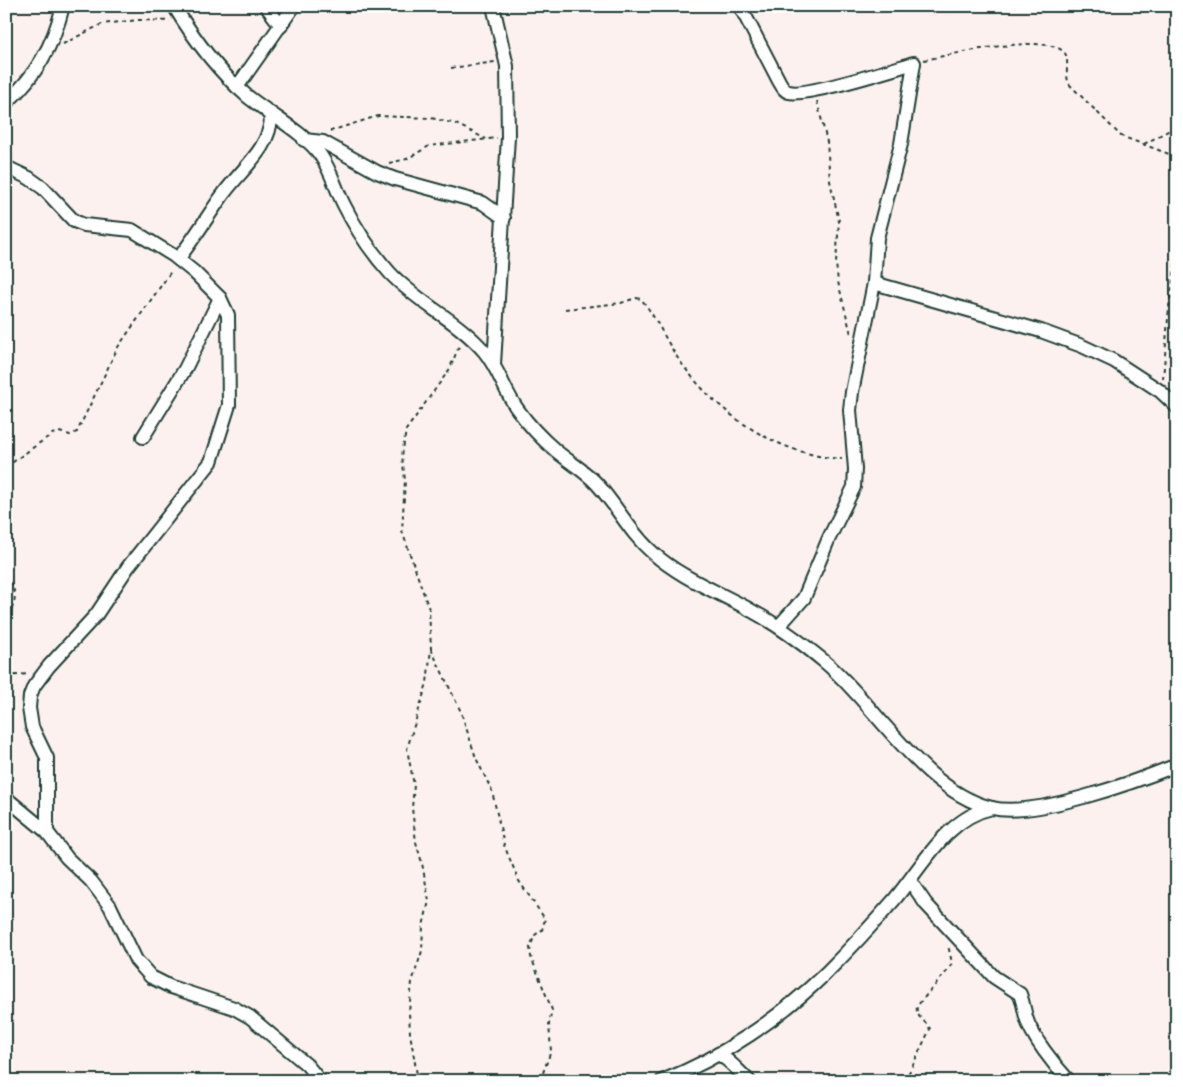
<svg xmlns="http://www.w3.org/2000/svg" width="1183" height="1087" font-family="Sriracha,sans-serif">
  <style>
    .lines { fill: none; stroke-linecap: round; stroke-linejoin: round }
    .minor-casing { stroke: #1f3d34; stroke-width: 16 }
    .path { stroke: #1f3d34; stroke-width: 2; stroke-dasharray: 4 4; stroke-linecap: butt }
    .minor { stroke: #fff; stroke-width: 12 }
  </style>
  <rect width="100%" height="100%" fill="#fcf1ee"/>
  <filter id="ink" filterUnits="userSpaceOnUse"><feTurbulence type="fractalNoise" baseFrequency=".02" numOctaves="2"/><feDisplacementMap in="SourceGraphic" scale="10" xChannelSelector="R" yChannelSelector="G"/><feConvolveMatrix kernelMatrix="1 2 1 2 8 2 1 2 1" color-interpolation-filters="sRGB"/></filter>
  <g filter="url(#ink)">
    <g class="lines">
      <defs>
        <g id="minor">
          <path d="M174 6C194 39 218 71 247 96 269 114 305 133 321 156 331 171 336 189 344 205 356 229 372 253 390 273 418 303 457 320 484 351 499 369 504 391 518 410 528 424 541 438 555 450 569 462 584 470 597 484 617 506 630 533 653 553 682 579 719 592 752 611 778 625 802 643 825 662 876 705 924 792 992 808 1035 818 1135 782 1177 765"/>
          <path d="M266 6 281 26"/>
          <path d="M493 6 507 66 508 137 494 364"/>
          <path d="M740 6 779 81C782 86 784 91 789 92 806 97 893 69 914 63L901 144 877 238 874 283 852 392 850 410 855 469 854 487 829 538 804 598 779 626"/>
          <path d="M237 87 294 6"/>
          <path d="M6 103C36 76 53 46 63 6"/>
          <path d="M304 140 323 142 377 172 395 179 483 203 504 218"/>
          <path d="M6 167 29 178 43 188 74 221 84 225 132 230 174 256 194 272 220 298 228 315 229 405 211 462 128 567 96 615 49 666 34 686 30 696 29 708 32 727 47 758V832"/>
          <path d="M178 259C194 239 207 217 222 196 239 171 271 149 271 116L267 112"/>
          <path d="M874 283 1041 331 1082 346 1114 361 1160 391 1177 407"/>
          <path d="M143 437 185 369 220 298"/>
          <path d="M6 798 47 832 67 858 91 881 110 906 136 960 151 977 171 987 234 1008 250 1017 307 1065 320 1081"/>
          <path d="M910 881 926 904 994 977 1020 994C1023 1002 1024 1009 1026 1017 1031 1036 1055 1066 1069 1081"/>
          <path d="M718 1054C729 1059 739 1072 749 1081"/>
          <path d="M662 1081C722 1058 781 1017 827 972 850 949 873 924 894 900 922 867 947 817 992 808"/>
        </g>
      </defs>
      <!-- minor casing -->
      <use href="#minor" class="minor-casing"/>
      <!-- path -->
      <g class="path">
        <path d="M63 44 102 24 138 20 170 21"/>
        <path d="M924 60C950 55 1045 32 1064 52 1071 60 1063 74 1070 85L1121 136 1177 157"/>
        <path d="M451 68 495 62"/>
        <path d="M817 101 827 142 830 181 839 221 836 263 838 282 851 334"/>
        <path d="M330 131 378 116 431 118 456 124 486 139"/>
        <path d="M1144 144 1177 126"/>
        <path d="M389 163 407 159 429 146 497 138"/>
        <path d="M565 309 621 303 636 298 641 299C657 318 667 344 682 364 719 415 778 455 842 459"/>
        <path d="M1163 379 1169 307 1177 254"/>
        <path d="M6 467 52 434 59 432 70 435 77 432 118 347 172 270"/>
        <path d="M6 575C16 589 19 602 6 616"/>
        <path d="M431 649 461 712 476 758 492 791 504 845 519 881 545 919 542 930 535 935 530 947 531 957 552 1010 549 1024 551 1051 540 1081"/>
        <path d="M6 676 28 674"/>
        <path d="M418 1081 410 1033 409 1012 412 982 422 951 423 926 429 901 422 863 416 842 412 808 414 785 407 749 427 683 431 649 429 609 402 531 405 480 402 456 406 430 449 370 460 344"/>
        <path d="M905 1081 930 1029C926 1020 915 1018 917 1006L948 970 952 963 948 945"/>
      </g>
      <!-- minor -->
      <use href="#minor" class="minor"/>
    </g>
  </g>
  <!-- margin -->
  <rect width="1183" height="1087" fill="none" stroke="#fff" stroke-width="25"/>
  <rect x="12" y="12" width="1158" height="1062" fill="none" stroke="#1f3d34" stroke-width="2" filter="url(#ink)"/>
</svg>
